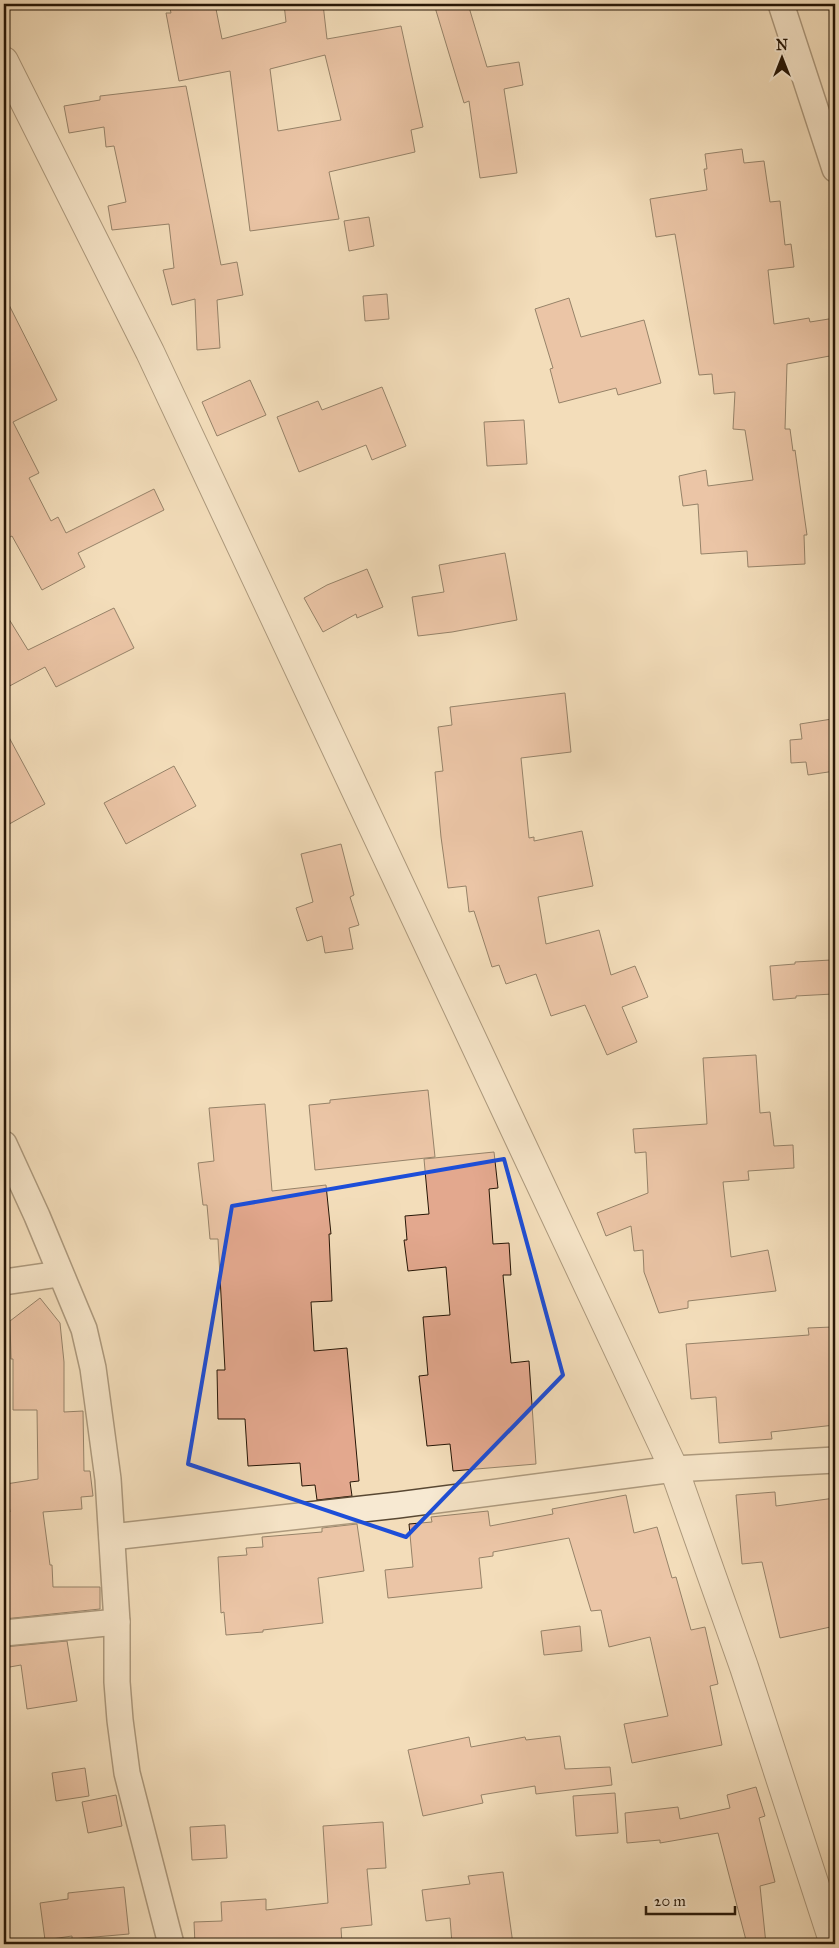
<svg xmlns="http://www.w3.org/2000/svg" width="839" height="1948" font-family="'IM FELL Great Primer',serif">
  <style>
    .building { fill: #e3a88e; stroke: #261606; fill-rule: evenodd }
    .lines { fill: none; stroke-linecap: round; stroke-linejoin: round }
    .minor-casing { stroke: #594833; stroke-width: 28 }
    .tertiary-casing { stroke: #594833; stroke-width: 30 }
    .minor { stroke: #f7e9d2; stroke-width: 25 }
    .tertiary { stroke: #f7e9d2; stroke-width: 28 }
    .marked { fill: none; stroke: #1d4ed8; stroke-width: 4; stroke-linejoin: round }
  </style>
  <rect width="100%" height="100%" fill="#f3ddba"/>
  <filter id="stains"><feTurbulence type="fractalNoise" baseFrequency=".004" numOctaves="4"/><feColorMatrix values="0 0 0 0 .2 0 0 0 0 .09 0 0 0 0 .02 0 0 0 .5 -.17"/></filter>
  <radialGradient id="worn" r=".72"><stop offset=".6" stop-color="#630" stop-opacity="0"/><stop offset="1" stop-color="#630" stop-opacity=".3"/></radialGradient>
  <!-- building -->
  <g class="building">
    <path d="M169 4H215L222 39 286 22 284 4H323L327 39 401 26 423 127 411 130 415 152 329 172 339 219 250 231 230 71 179 81 166 13H171ZM325 55 341 120 278 131 270 69Z"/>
    <path d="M434 4H468L487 67 519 62 523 85 504 89 517 173 480 178 469 101 464 103Z"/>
    <path d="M186 86 221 265 237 262 243 295 217 300 220 348 197 350 195 299 172 305 163 270 174 268 169 224 112 230 108 206 126 202 114 146 106 147 104 127 69 133 64 106 100 100V96Z"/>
    <path d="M742 149 744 163 764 161 770 202 780 201 785 245 791 244 794 267 768 270 774 324 809 318 810 322 835 318V355L787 364 785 429H790L793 451 795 450 807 535H804L805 564 748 567 747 551 701 554 698 504 683 506 679 476 706 470 708 486 753 480 745 430 733 429 735 392 714 394 712 374 699 375 675 234 656 237 650 199 707 190 704 169H707L705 154Z"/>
    <path d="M369 217 374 246 349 251 344 221Z"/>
    <path d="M387 294 389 319 365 321 363 296Z"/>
    <path d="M4 295 57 400 13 422 39 473 29 478 51 521 58 517 66 533 154 489 164 510 78 553 85 567 42 590 12 536 4 540Z"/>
    <path d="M569 298 581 337 644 320 661 383 618 395 616 388 559 403 550 369 553 368 535 309Z"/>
    <path d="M250 380 266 415 217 436 202 402Z"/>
    <path d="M382 387 406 446 372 460 366 445 299 472 277 417 318 401 322 410Z"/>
    <path d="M524 420 527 464 487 466 484 422Z"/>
    <path d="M505 553 517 620 452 632 418 636 412 597 444 592 439 565Z"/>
    <path d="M367 569 383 607 357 618 356 614 323 632 304 598 327 585Z"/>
    <path d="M114 608 134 648 56 687 45 667 4 689V611L28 650Z"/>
    <path d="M565 693 571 752 521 758 529 838 534 837V841L582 831 593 886 538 897 546 944 599 930 611 975 635 966 648 997 622 1007 637 1042 607 1055 585 1005 551 1016 536 974 506 984 499 965 492 967 474 911 469 912 466 886 448 888 441 837 435 772 443 771 438 727 452 725 450 707Z"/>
    <path d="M832 719 835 739V771L808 775 806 762 791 763 790 740 802 739 800 724Z"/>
    <path d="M4 728 45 804 4 827Z"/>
    <path d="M174 766 196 806 126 844 104 803Z"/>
    <path d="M341 844 354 895 350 897 359 925 349 928 353 949 325 953 322 936 307 941 296 908 313 902 301 854Z"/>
    <path d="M831 960 833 994 796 996V998L773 1000 770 966 795 964V962Z"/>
    <path d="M756 1055 760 1113 770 1112 774 1146 793 1145 794 1168 748 1171 749 1180 723 1182 731 1257 768 1250 776 1291 688 1301V1308L659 1313 644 1272 643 1250 634 1251 631 1226 606 1236 597 1213 648 1193 646 1152 635 1153 633 1129 707 1124 703 1058Z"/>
    <path d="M428 1090 435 1157 315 1170 309 1105 330 1103V1100Z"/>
    <path d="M265 1104 272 1191 326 1185 331 1234H329L332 1301 311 1302 314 1351 347 1348 359 1481 350 1482 352 1496 317 1500 315 1485 302 1486 300 1463 248 1466 245 1419H218L217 1370H225L218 1239H210L207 1205H203L198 1163 214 1161 209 1108Z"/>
    <path d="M494 1152 498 1188 489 1189 493 1244 509 1243 511 1275H503L511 1363 529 1361 536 1464 453 1471 450 1444 427 1446 419 1376 428 1375 423 1317 450 1315 446 1267 408 1271 404 1240H407L405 1216 429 1214 424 1159Z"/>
    <path d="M40 1298 60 1323 64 1362V1412L83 1411 84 1471H90L93 1496 81 1497 82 1509 43 1512 50 1565H52L53 1587H100V1609L4 1619V1539H7L4 1513 10 1512 6 1484 38 1479 37 1410H13V1359H11L10 1321Z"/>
    <path d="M832 1327 833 1345 835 1344V1425L771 1432 772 1439 719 1443 716 1397 691 1399 686 1344 809 1335 808 1328Z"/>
    <path d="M775 1492 776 1506 835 1498V1626L780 1638 762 1562 742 1564 736 1495Z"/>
    <path d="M626 1495 634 1533 657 1527 672 1578 676 1577 691 1630 705 1627 718 1684 710 1686 722 1745 632 1763 624 1724 668 1716 650 1637 609 1647 601 1610 591 1611 569 1538 493 1552V1556L479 1558 482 1588 388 1598 385 1570 413 1567 409 1524 432 1522 431 1517 488 1511 490 1526 553 1514 552 1509Z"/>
    <path d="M357 1524 364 1571 318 1578 323 1623 263 1630V1632L226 1635 224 1612 221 1613 218 1557 247 1555 246 1548 263 1547 262 1537 322 1532V1528Z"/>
    <path d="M580 1626 582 1651 544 1655 541 1631Z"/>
    <path d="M67 1641 77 1701 27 1709 21 1665 4 1668V1647Z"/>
    <path d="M560 1736 565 1769 610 1767 612 1785 536 1794 535 1786 481 1795 483 1803 423 1816 408 1750 469 1737 471 1747 525 1737 526 1740Z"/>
    <path d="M85 1768 89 1796 56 1801 52 1773Z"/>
    <path d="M756 1787 765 1816 759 1818 775 1882 760 1886 766 1944H747L718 1833 660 1843V1840L627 1843 625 1813 678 1807 680 1819 730 1808 727 1795Z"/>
    <path d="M615 1793 618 1833 576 1836 573 1796Z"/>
    <path d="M116 1795 122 1826 88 1833 82 1802Z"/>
    <path d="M383 1822 386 1868 367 1869 372 1925 341 1928 342 1944H195L194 1922 222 1921 221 1902 266 1899V1910L328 1903 323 1826Z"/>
    <path d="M225 1825 227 1858 192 1860 190 1827Z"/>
    <path d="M503 1872 513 1944H452L450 1918 426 1921 422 1890 470 1884 468 1876Z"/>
    <path d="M124 1887 129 1934 72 1939V1936L45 1940 40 1903 68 1899V1893Z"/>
  </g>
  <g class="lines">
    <defs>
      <g id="minor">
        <path d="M781 4 835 169"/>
        <path d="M4 1144 37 1216 84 1329 93 1368 108 1479 117 1622V1682L120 1720 127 1773 171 1944"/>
        <path d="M4 1282 59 1274"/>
        <path d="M112 1537 398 1505 674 1469 835 1460"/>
        <path d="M4 1633 117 1622"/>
      </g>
      <path id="tertiary" d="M4 61 150 352 674 1469 744 1667 834 1944"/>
    </defs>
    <!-- minor casing -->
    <use href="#minor" class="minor-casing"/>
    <!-- tertiary casing -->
    <use href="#tertiary" class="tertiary-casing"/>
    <!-- minor -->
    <use href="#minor" class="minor"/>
    <!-- tertiary -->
    <use href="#tertiary" class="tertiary"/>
  </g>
  <!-- marked area -->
  <path d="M0 0H839V1948H0ZM504 1159 563 1375 406 1537 188 1464 232 1206Z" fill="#f3ddba" fill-opacity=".55" fill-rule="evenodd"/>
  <path class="marked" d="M504 1159 563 1375 406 1537 188 1464 232 1206Z"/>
  <!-- margin -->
  <rect width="839" height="1948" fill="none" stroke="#f3ddba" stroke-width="20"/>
  <rect x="5" y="5" width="829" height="1938" fill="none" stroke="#261606" stroke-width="2.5"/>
  <rect x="10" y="10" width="819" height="1928" fill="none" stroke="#261606"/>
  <!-- north arrow -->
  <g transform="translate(782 58)" stroke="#f7e9d2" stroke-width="4" paint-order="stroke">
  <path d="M0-4L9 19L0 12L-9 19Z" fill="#261606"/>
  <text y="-8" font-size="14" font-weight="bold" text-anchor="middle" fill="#261606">N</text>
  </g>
  <!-- scale -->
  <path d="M646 1906v8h89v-8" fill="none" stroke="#261606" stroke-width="2.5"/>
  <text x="654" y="1906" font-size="15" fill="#261606" stroke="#f7e9d2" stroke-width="4" paint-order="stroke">20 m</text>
  <rect width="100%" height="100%" filter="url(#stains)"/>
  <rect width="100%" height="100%" fill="url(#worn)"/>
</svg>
